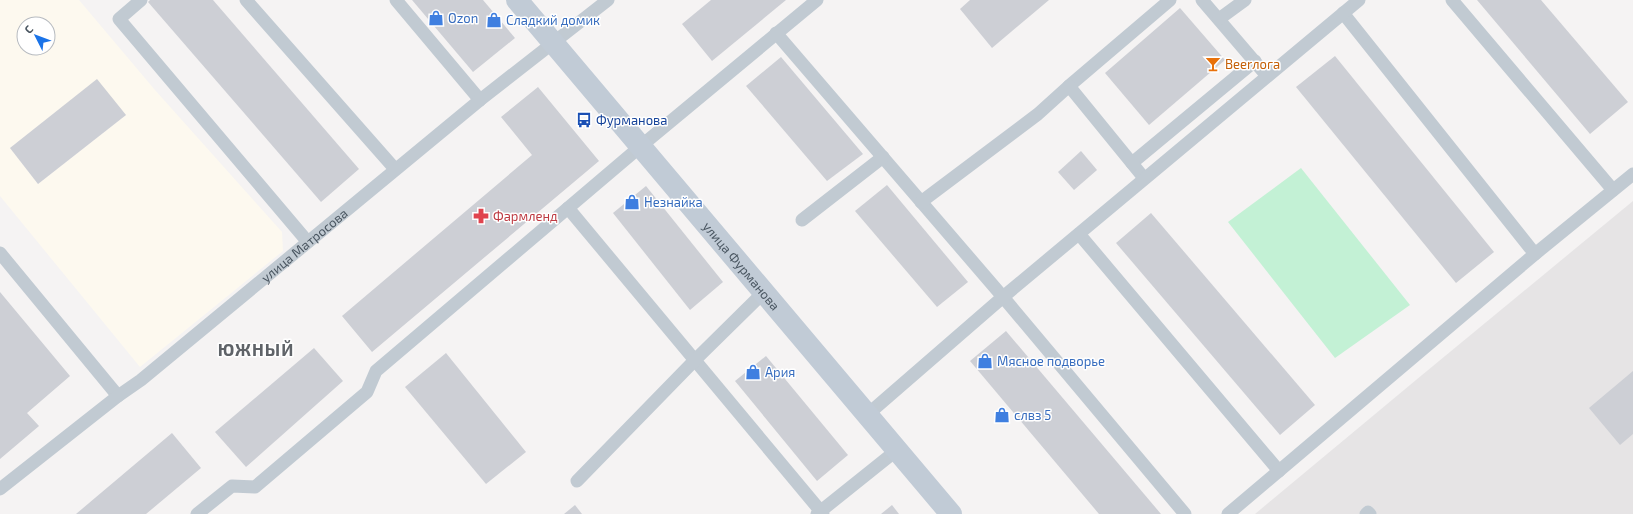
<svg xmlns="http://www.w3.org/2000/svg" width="1633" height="514" font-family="'Exo 2',sans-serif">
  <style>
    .commercial { fill: #fdf9ef; fill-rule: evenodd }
    .education { fill: #e6e4e5 }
    .green { fill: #c3f1d5 }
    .building { fill: #cdcfd5 }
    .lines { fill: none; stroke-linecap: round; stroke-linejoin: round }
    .service { stroke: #c1cad2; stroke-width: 13 }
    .secondary { stroke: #c1cbd6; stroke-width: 22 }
    .labels { text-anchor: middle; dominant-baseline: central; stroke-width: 3; stroke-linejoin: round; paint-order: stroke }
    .shop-label { font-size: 13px; fill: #366cbe; stroke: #fff; text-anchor: start }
    .food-label { font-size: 13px; fill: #c56008; stroke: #fff; text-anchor: start }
    .transit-label { font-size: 13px; fill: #164399; stroke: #fff; text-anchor: start }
    .health-label { font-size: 13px; fill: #be3a42; stroke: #fff; text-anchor: start }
    .street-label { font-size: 13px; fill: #4a5661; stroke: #fff }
    .district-label { font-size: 17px; font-weight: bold; letter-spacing: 1px; fill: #5f6368; stroke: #fff }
  </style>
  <rect width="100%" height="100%" fill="#f5f3f3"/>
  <!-- commercial -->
  <path class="commercial" d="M0 0H79L155 90 282 232 283 251 140 367 0 196ZM24 24H48V48H24ZM97 80 126 115 38 184 10 148Z"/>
  <!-- education -->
  <path class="education" d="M1633 201V514H1255L1416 380Z"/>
  <!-- green -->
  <path class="green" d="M1301 168 1410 305 1335 358 1228 222Z"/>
  <!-- building -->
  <g class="building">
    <path d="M150 0H213L359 169 321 202 148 2Z"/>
    <path d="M412 0H483L515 38 473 72Z"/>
    <path d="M711 0H786L712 61 682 24Z"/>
    <path d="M970 0H1049L992 48 960 9Z"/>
    <path d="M1477 0H1541L1628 102 1590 134Z"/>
    <path d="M1180 8 1225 60 1149 125 1105 73Z"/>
    <path d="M1335 56 1494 252 1456 283 1296 87Z"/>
    <path d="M781 57 863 154 827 181 746 86Z"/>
    <path d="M97 79 126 115 38 184 10 148Z"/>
    <path d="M538 87 599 161 372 352 342 316 532 155 501 117Z"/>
    <path d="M1081 151 1097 170 1074 190 1058 172Z"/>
    <path d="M887 185 968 282 937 307 855 211Z"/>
    <path d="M646 186 723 282 690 310 613 213Z"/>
    <path d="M1151 213 1315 405 1280 435 1116 243Z"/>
    <path d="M0 292 70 376 27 413 39 426 0 459Z"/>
    <path d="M1006 331 1161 514H1099L970 361Z"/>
    <path d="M314 348 343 381 246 467 215 432Z"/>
    <path d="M446 353 526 452 486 484 405 387Z"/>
    <path d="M766 356 848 455 817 481 735 381Z"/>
    <path d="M1633 371V434L1620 445 1589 408Z"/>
    <path d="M172 433 201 468 146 514H76Z"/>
    <path d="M575 505 582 514H564Z"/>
    <path d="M892 505 899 514H881Z"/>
  </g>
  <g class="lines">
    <!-- service -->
    <g class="service">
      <path d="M141 0 119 19 307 241"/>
      <path d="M246 0 395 169"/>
      <path d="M396 0 480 100"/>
      <path d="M1202 0 1267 76"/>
      <path d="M1452 0 1613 190"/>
      <path d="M1343 13 1535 254"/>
      <path d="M1219 19 1245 0"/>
      <path d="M776 33 1003 297 1185 514"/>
      <path d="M1069 86 1170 0"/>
      <path d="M1132 163 1255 61"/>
      <path d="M921 202 1038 114 1069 86 1144 178"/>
      <path d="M568 208 823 514"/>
      <path d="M802 220 883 157"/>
      <path d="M1079 234 1279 471"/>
      <path d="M0 253 118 396"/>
      <path d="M867 415 1003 297 1359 0"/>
      <path d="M577 481 695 360 764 292"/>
      <path id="s1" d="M0 489 118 396 141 380 480 100 608 0"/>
      <path d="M197 514 232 486 255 487 367 392 376 371 641 146 817 0"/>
      <path d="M817 514 897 450"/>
      <path d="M1228 514 1535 254 1633 174"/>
      <path d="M1366 514 1368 512 1370 514"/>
    </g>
    <!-- secondary -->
    <path class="secondary" id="s2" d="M517 0 951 514"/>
  </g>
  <!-- icons -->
  <defs>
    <symbol id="shop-bare" viewBox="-9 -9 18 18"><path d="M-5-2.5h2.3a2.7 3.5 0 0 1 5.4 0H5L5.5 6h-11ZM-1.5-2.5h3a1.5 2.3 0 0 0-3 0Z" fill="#3f7fe0" stroke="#fff" stroke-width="2.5" paint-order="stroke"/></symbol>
    <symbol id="bar-bare" viewBox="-9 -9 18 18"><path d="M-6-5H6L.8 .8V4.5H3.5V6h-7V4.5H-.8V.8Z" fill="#e8710a" stroke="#fff" stroke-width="2.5" paint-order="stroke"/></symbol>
    <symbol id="bus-bare" viewBox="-9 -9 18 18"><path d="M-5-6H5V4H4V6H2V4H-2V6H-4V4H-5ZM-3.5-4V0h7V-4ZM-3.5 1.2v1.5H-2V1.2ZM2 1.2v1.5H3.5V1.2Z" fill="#1a4fb4" stroke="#fff" stroke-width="2.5" paint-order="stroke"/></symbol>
    <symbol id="pharmacy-bare" viewBox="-9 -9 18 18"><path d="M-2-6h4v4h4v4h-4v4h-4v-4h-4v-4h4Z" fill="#e0444e" stroke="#fff" stroke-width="2.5" paint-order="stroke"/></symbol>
  </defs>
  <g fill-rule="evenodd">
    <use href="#shop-bare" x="425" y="7" width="22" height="22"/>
    <use href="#shop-bare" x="483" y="9" width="22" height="22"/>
    <use href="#bar-bare" x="1202" y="53" width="22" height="22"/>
    <use href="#bus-bare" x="573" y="109" width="22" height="22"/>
    <use href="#shop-bare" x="621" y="191" width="22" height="22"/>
    <use href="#pharmacy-bare" x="470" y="205" width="22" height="22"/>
    <use href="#shop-bare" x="974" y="350" width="22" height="22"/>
    <use href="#shop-bare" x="742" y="361" width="22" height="22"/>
    <use href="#shop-bare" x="991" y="404" width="22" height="22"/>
  </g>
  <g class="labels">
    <!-- shop labels -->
    <g class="shop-label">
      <text x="448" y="18">Ozon</text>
      <text x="506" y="20">Сладкий домик</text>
      <text x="644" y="202">Незнайка</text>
      <text x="997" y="361">Мясное подворье</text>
      <text x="765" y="372">Ария</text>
      <text x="1014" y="415">слвз 5</text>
    </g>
    <!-- food labels -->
    <g class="food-label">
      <text x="1225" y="64">Beerлога</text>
    </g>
    <!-- transit labels -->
    <g class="transit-label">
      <text x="596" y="120">Фурманова</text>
    </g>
    <!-- health labels -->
    <g class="health-label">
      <text x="493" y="216">Фармленд</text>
    </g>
    <!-- street labels -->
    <g class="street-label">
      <text stroke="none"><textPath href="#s1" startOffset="390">улица Матросова</textPath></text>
      <text stroke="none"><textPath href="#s2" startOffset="348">улица Фурманова</textPath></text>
    </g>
    <!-- district labels -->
    <g class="district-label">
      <text x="256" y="349">ЮЖНЫЙ</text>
    </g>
  </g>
  <!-- north arrow -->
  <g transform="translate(36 36) rotate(312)"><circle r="19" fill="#ffffff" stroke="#b7bbc0"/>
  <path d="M0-3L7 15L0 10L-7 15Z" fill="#1a73e8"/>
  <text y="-6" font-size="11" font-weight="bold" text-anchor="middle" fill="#4a5661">С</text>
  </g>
</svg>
